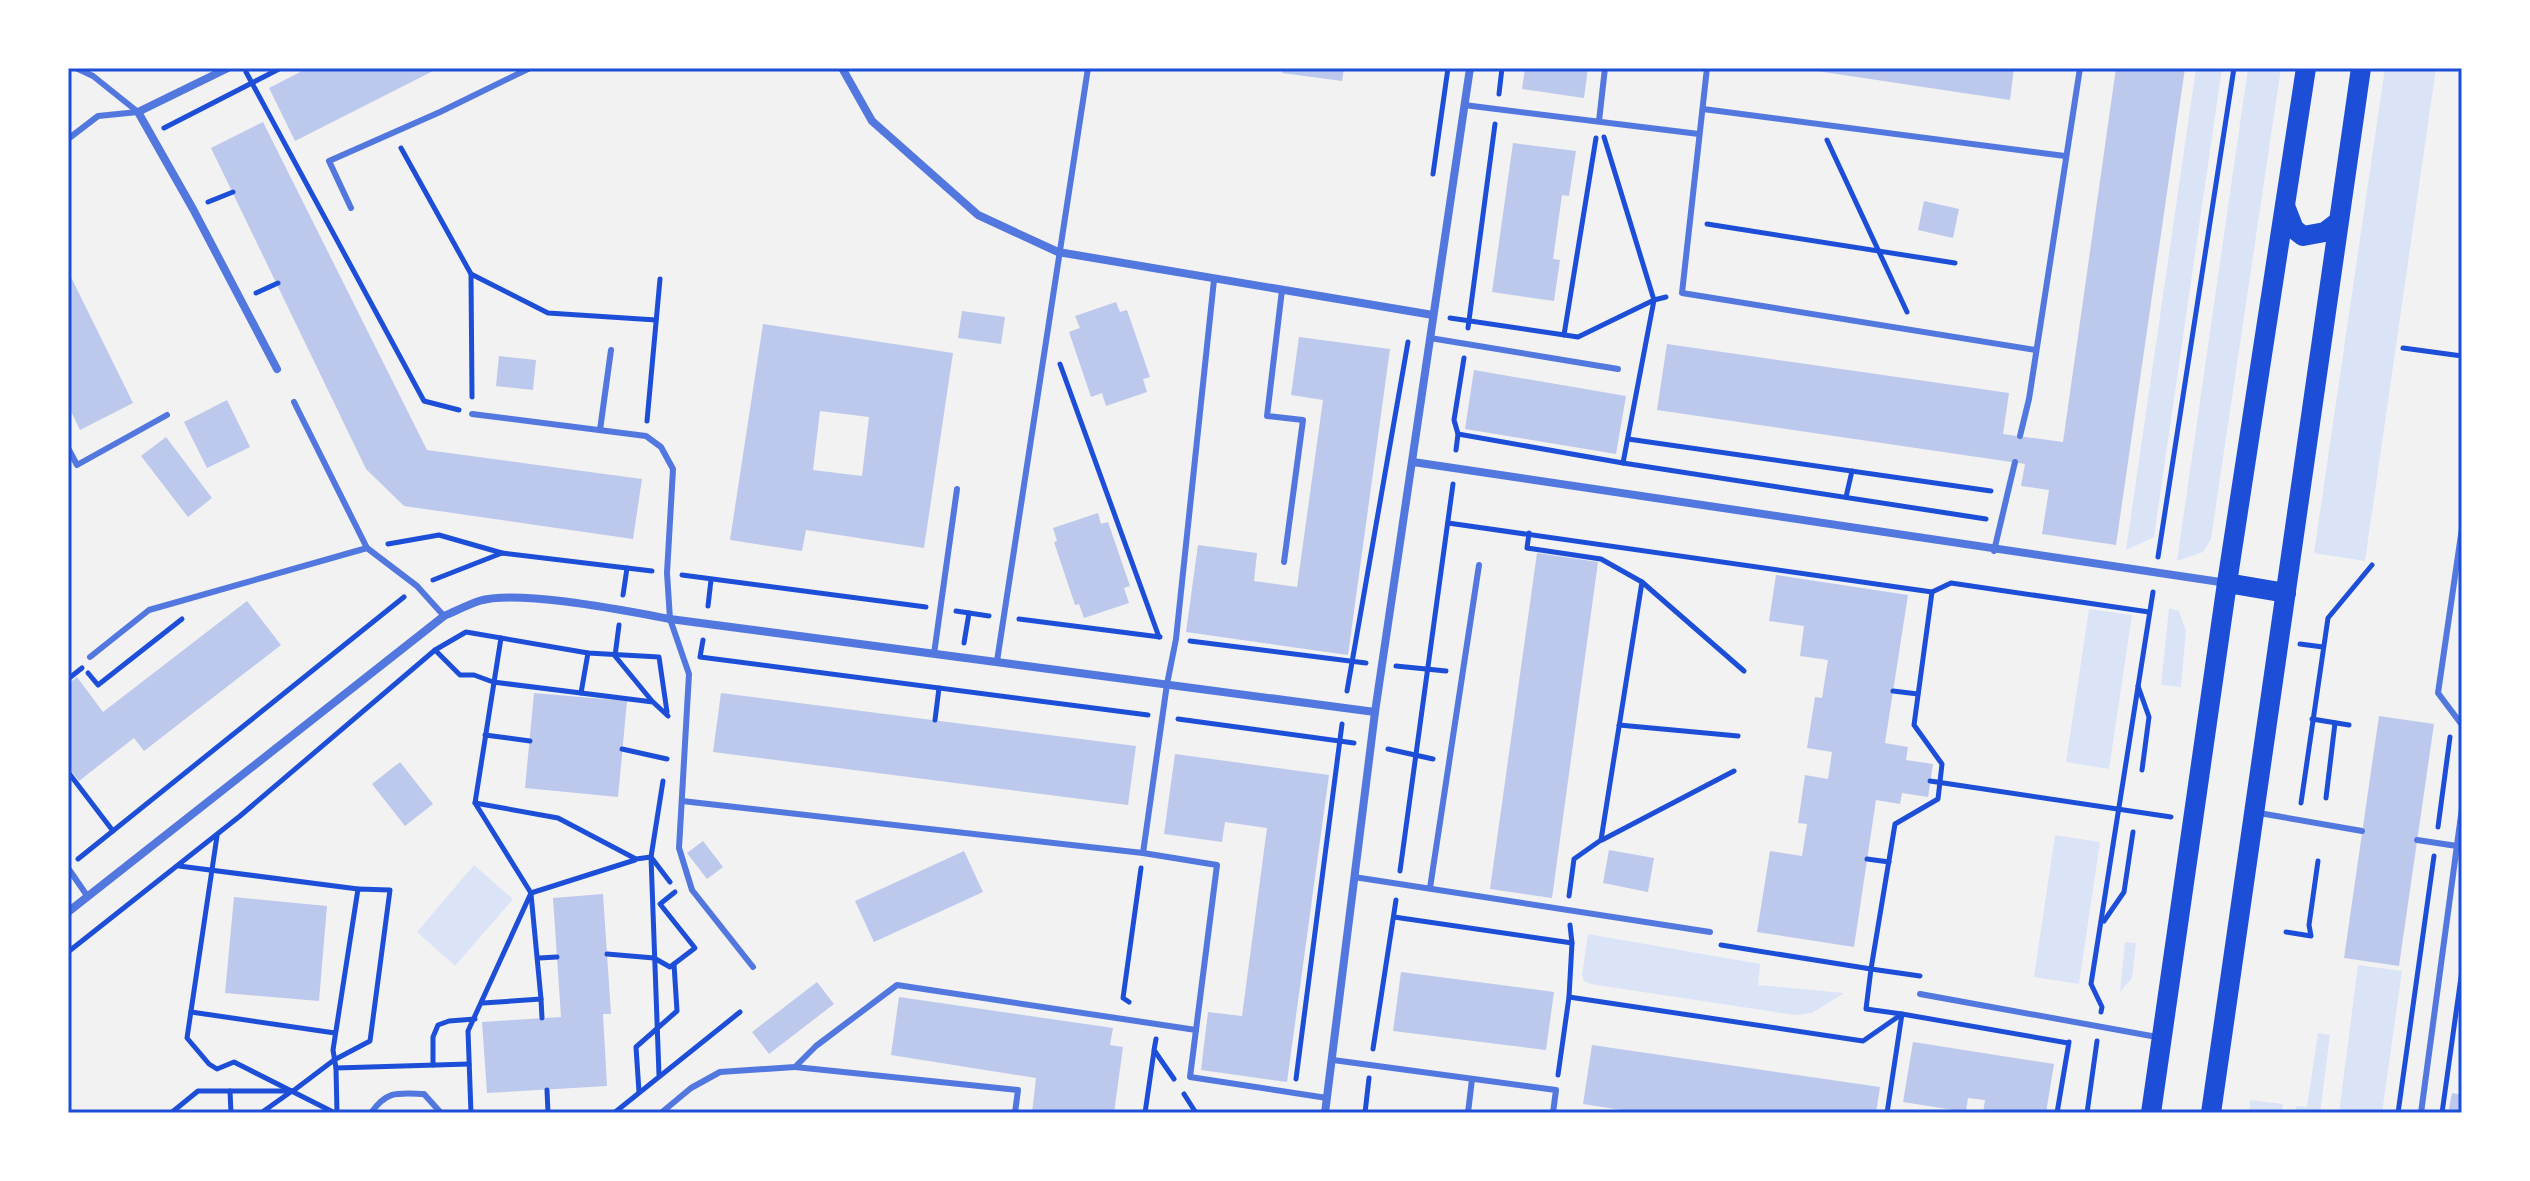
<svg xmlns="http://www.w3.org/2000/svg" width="2530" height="1181" font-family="Spectral,serif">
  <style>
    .green { fill: #dbe4f7 }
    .building { fill: #bdc9ec; fill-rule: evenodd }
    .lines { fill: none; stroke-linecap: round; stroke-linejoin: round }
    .path { stroke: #1d4ed8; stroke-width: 5 }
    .service { stroke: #5277de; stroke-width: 6 }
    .minor { stroke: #5277de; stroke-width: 8 }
    .primary { stroke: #1d4ed8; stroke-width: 20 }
    .neatline { fill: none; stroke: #1d4ed8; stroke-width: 3 }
  </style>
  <rect width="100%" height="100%" fill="#f2f2f2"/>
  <!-- green -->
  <g class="green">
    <path d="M2196 68H2222L2154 537 2126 550Z"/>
    <path d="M2248 68H2281L2211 539 2203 552 2177 561Z"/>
    <path d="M2385 68H2436L2365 561 2314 553Z"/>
    <path d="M2169 608 2179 611 2186 631 2181 687 2161 685Z"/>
    <path d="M2089 609 2132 615 2109 769 2066 762Z"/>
    <path d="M2055 835 2100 842 2079 984 2034 977Z"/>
    <path d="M474 865 513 899 455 966 417 932Z"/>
    <path d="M1588 934 1760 964 1758 985 1844 993 1812 1013 1795 1015 1590 984 1584 981 1582 975Z"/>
    <path d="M2125 942 2136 943 2132 978 2120 992Z"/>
    <path d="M2358 965 2402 971 2382 1113H2339Z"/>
    <path d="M2318 1033 2330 1035 2320 1113H2295L2296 1106 2307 1107Z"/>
    <path d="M2250 1100 2283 1104 2282 1113H2249Z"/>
  </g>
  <!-- building -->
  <g class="building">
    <path d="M308 68H439L295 141 269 88Z"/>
    <path d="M1283 68H1344L1342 81 1282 73Z"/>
    <path d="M1525 68H1588L1584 98 1522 89Z"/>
    <path d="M1797 68H2014L2010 100Z"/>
    <path d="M2116 68H2185L2116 545 2042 534 2049 490 2021 486 2025 464 1657 410 1667 344 2009 393 2003 434 2063 442Z"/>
    <path d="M263 122 427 450 642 479 633 539 404 506 366 469 211 148Z"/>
    <path d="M1513 143 1576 151 1569 196 1562 195 1553 259 1560 260 1554 301 1492 292Z"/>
    <path d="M1924 201 1959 209 1953 238 1918 230Z"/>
    <path d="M68 271 133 403 80 430 68 405Z"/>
    <path d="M1116 302 1120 312 1127 310 1150 377 1143 379 1147 392 1106 406 1102 393 1091 397 1069 332 1080 328 1075 316Z"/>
    <path d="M962 311 1005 317 1001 344 958 338Z"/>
    <path d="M763 324 953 353 924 548 806 530 802 551 730 540ZM820 411 869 417 862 476 813 470Z"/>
    <path d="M1299 337 1390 349 1348 655 1186 632 1198 545 1257 553 1254 581 1297 587 1323 400 1291 395Z"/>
    <path d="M499 356 536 360 533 390 496 386Z"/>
    <path d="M1474 370 1626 396 1616 454 1465 429Z"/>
    <path d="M227 400 250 447 207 468 184 422Z"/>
    <path d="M166 437 212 498 188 517 141 456Z"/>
    <path d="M1098 513 1101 524 1108 522 1130 586 1124 588 1129 603 1084 618 1079 604 1075 605 1054 542 1057 541 1053 528Z"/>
    <path d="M1537 553 1598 562 1552 898 1490 889Z"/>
    <path d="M1776 575 1908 595 1885 743 1908 747 1906 760 1933 764 1928 797 1902 793 1900 804 1876 800 1854 947 1757 932 1770 851 1802 856 1807 824 1798 823 1805 775 1828 779 1832 752 1807 748 1815 697 1822 698 1828 660 1800 656 1804 626 1769 621Z"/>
    <path d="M247 601 281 645 144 751 134 738 79 781 68 767V684L77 677 103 712Z"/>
    <path d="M534 693 627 701 618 797 525 788Z"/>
    <path d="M721 693 1136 746 1128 805 713 752Z"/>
    <path d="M2379 716 2434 724 2399 966 2344 958Z"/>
    <path d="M1175 754 1329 775 1287 1082 1201 1070 1208 1012 1242 1016 1267 828 1225 822 1222 842 1164 834Z"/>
    <path d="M400 762 433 804 405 826 372 784Z"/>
    <path d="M703 841 723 867 707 879 687 853Z"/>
    <path d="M1609 850 1654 858 1648 892 1603 883Z"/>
    <path d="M964 851 983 892 874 942 855 901Z"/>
    <path d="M603 894 611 1014H603L607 1086 487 1093 482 1022 561 1017 553 898Z"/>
    <path d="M234 897 327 906 319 1001 225 993Z"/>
    <path d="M1401 972 1554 992 1546 1050 1393 1031Z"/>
    <path d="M817 982 834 1004 769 1054 752 1032Z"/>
    <path d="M899 997 1113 1028 1110 1045 1123 1047 1114 1113H1032L1036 1078 891 1055Z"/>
    <path d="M1913 1042 2054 1064 2046 1113H1983L1985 1100 1968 1098 1966 1112 1903 1102Z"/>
    <path d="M1592 1045 1880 1087 1876 1113H1641L1583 1104Z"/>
    <path d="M2452 1093 2462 1095V1113H2448Z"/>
  </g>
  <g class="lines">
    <!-- path -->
    <g class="path">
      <path d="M246 72 424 401 459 410"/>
      <path d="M1499 94 1502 68"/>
      <path d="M164 128 281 68"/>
      <path d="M1604 137 1654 300 1623 463"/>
      <path d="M1827 140 1907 312"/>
      <path d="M401 148 471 274 548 313 656 320"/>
      <path d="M1433 174 1448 68"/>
      <path d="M208 202 233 192"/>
      <path d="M1707 224 1955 263"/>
      <path d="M471 274 472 397"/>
      <path d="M256 293 278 283"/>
      <path d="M1450 318 1578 337 1654 300 1666 297"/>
      <path d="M1468 328 1495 124"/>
      <path d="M1564 335 1596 138"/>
      <path d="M2403 348 2462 356"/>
      <path d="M1060 364 1159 637"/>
      <path d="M647 421 660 279"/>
      <path d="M1458 434 1623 463 1986 519"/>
      <path d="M1628 439 1991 491"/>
      <path d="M1456 450 1458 434 1454 420 1464 358"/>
      <path d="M1846 497 1852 471"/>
      <path d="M1448 523 1932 592 1951 583 2149 612"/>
      <path d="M1529 533 1527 548 1601 559 1642 582 1601 840 1574 859 1569 896"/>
      <path d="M388 544 439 535 502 553"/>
      <path d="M2158 557 2234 68"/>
      <path d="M682 575 926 607"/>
      <path d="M433 580 502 553 652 571"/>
      <path d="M1642 582 1744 671"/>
      <path d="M623 595 627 568"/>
      <path d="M708 606 711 580"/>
      <path d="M956 611 989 616"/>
      <path d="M1019 619 1160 637"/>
      <path d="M619 625 615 656 652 701"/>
      <path d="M501 638 475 803 531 893 635 860"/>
      <path d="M703 640 700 657 1148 715"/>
      <path d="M1190 641 1366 663"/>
      <path d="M964 643 969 613"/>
      <path d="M2300 644 2323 647"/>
      <path d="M435 650 466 632 588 653 659 657 667 712"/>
      <path d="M1396 666 1446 671"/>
      <path d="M88 673 98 685 182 619"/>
      <path d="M68 679 82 668"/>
      <path d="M2138 686 2149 717 2142 770"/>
      <path d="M1347 691 1408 342"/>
      <path d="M1893 691 1918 694"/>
      <path d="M581 693 588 653"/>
      <path d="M1178 719 1354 743"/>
      <path d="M2312 719 2349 725"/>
      <path d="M935 720 939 688"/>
      <path d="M1619 725 1738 736"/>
      <path d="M485 735 530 741"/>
      <path d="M622 749 667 759"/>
      <path d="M1388 749 1433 759"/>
      <path d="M68 772 113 831"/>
      <path d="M1930 781 2171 817"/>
      <path d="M2326 798 2335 723"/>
      <path d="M475 803 558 818 636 859 651 857 670 882"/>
      <path d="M2301 803 2328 618 2372 565"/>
      <path d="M2438 827 2450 737"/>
      <path d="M217 836 187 1038 209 1064 217 1069 234 1062 335 1113"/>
      <path d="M1602 840 1734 771"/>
      <path d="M78 859 404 597"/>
      <path d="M1867 859 1889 862"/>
      <path d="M179 866 358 889"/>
      <path d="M1400 871 1453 484"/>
      <path d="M1394 917 1572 943"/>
      <path d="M2104 921 2124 892 2133 832"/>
      <path d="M1570 925 1572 943 1569 997 1863 1041 1902 1014 2068 1043"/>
      <path d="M2286 932 2311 936 2309 925 2318 861"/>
      <path d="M1721 945 1871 969 1866 1009 1902 1014 1887 1113"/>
      <path d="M68 952 240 816 435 650 460 675H474L493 682 653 702 668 716"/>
      <path d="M607 954 654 958 670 967 695 948 660 904 675 892"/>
      <path d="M539 958 557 957"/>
      <path d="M1920 976 1871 969 1895 824 1938 799 1942 764 1914 725 1932 592"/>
      <path d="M541 999 542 1018"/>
      <path d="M1129 1002 1123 998 1141 868"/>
      <path d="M483 1003 541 999 531 894"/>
      <path d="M191 1012 335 1033"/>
      <path d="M2101 1012 2102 1007 2091 984 2153 592"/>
      <path d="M1156 1039 1154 1050 1174 1079"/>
      <path d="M1373 1049 1396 900"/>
      <path d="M433 1065V1037L438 1025 449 1021 475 1019"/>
      <path d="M659 1075 651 857 663 781"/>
      <path d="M1558 1075 1569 997"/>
      <path d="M1296 1079 1342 724"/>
      <path d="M547 1090 548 1113"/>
      <path d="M230 1091 231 1113"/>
      <path d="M639 1092 636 1047 677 1011 674 964"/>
      <path d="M1184 1094 1196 1113"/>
      <path d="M171 1113 198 1091H293L334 1060 370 1041 390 890 358 889 333 1050 336 1068"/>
      <path d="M261 1113 292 1091"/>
      <path d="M337 1113 336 1068 469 1064"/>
      <path d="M471 1113 468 1031 531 893"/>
      <path d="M614 1113 740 1012"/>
      <path d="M1145 1113 1154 1051"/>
      <path d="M1365 1113 1369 1078"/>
      <path d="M2057 1113 2069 1042"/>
      <path d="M2087 1113 2097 1041"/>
      <path d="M2398 1113 2434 856"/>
      <path d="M2442 1113 2462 970"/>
    </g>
    <!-- service -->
    <g class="service">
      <path d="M76 68 93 76 138 112"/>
      <path d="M1707 68 1682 293 2036 350"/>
      <path d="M1464 105 1699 134"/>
      <path d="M1703 109 2065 156"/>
      <path d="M1599 121 1605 68"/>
      <path d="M68 139 98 116 138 112"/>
      <path d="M351 208 329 161 440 112 530 68"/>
      <path d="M1282 290 1267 416 1303 420 1284 562"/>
      <path d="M1430 338 1618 369"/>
      <path d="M294 402 367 548 417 586 444 616"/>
      <path d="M472 414 646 436 661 447 673 469 667 573 670 619 689 674 679 848 692 890 753 967"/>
      <path d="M600 430 611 350"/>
      <path d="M2020 436 2029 399 2080 68"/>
      <path d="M68 448 77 465 167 415"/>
      <path d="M2462 528 2438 693 2462 725"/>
      <path d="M1994 551 2015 462"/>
      <path d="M934 654 957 489"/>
      <path d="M90 657 149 610 367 548"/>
      <path d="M997 661 1088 68"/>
      <path d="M682 801 1143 853 1167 684 1176 639 1214 280"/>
      <path d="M2259 813 2362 831"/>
      <path d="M2417 840 2457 846"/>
      <path d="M1143 853 1217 865 1190 1077 1327 1098"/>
      <path d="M68 868 88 897"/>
      <path d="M1354 877 1710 932"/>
      <path d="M1430 888 1479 565"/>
      <path d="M1920 994 2157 1037"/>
      <path d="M1333 1060 1556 1090 1553 1113"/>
      <path d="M795 1067 1018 1090 1015 1113"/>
      <path d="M371 1113C387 1090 398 1093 424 1094L441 1113"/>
      <path d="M661 1113 691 1088 720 1072 795 1067 816 1046 897 985 1196 1030"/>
      <path d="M1468 1113 1472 1079"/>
      <path d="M2421 1113 2462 808"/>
    </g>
    <!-- minor -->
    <g class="minor">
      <path d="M228 68 138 112 193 209 277 369"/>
      <path d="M842 68 872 121 978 215 1058 252 1433 315"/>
      <path d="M1413 462 2227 583"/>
      <path d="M68 912 444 616C456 611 467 605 479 601 517 589 627 611 670 619L1375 712"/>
      <path d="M1325 1113 1375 712 1470 68"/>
    </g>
    <!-- primary -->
    <g class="primary">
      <path d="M2285 206 2294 229 2303 236 2325 232 2338 222"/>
      <path d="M2227 583 2286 593"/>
      <path d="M2151 1113 2227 583 2306 68"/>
      <path d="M2211 1113 2361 68"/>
    </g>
  </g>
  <!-- border -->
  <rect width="2530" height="1181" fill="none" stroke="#ffffff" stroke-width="140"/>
  <rect x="70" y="70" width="2390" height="1041" class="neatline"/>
</svg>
